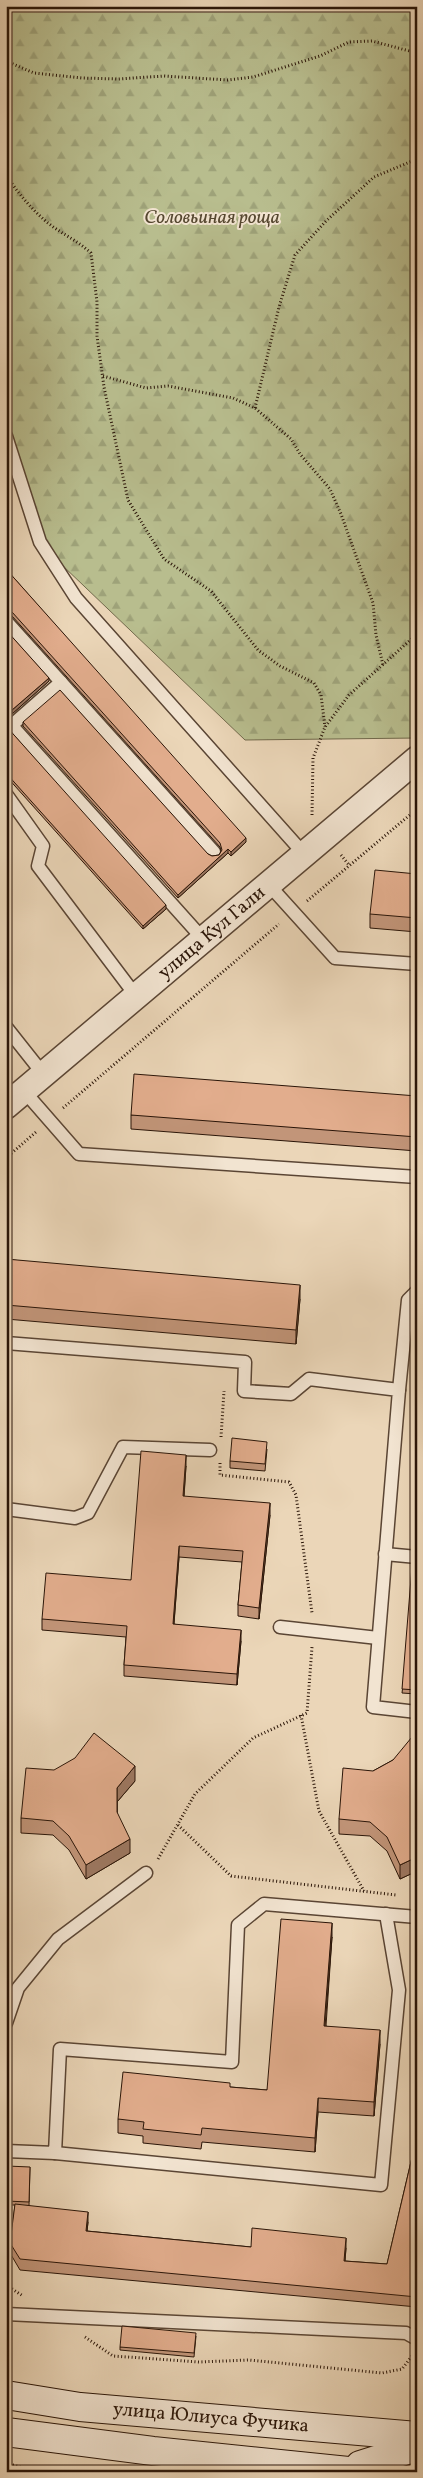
<svg xmlns="http://www.w3.org/2000/svg" width="423" height="2478" font-family="Vollkorn,serif">
  <style>
    .forest { fill: url(#forest-firs); stroke: #71694b }
    .lines { fill: none; stroke-linecap: round; stroke-linejoin: round }
    .service-casing { stroke: #5a4534; stroke-width: 15 }
    .minor-casing { stroke: #5a4534; stroke-width: 28 }
    .secondary-casing { stroke: #2a1508; stroke-width: 30 }
    .path { stroke: #2a1508; stroke-width: 3; stroke-dasharray: 1 2.5; stroke-linecap: butt }
    .service { stroke: #f2e4d1; stroke-width: 12 }
    .minor { stroke: #f2e4d1; stroke-width: 25 }
    .secondary { stroke: #f2e4d1; stroke-width: 28 }
    .wall { fill: #c29579; stroke: #2a1508 }
    .shaded-wall { fill: #9e7963; stroke: #2a1508 }
    .building { fill: #e2ad8d; stroke: #2a1508 }
    .labels { text-anchor: middle; dominant-baseline: central; stroke-width: 4; stroke-linejoin: round; paint-order: stroke }
    .park-label { font-size: 19px; font-style: italic; fill: #554730; stroke: #f2e4d1 }
    .street-label { font-size: 19px; fill: #2a1508; stroke: #f2e4d1 }
  </style>
  <defs>
    <pattern id="forest-firs" width="22" height="20" patternUnits="userSpaceOnUse" patternTransform="scale(1.25)"><rect width="22" height="20" fill="#b8bd8e"/><path d="M5 1l3.5 6h-7zM16 11l3.5 6h-7z" fill="#9ea279"/></pattern>
  </defs>
  <rect width="100%" height="100%" fill="#ebd6b8"/>
  <filter id="stains"><feTurbulence type="fractalNoise" baseFrequency=".004" numOctaves="4"/><feColorMatrix values="0 0 0 0 .2 0 0 0 0 .09 0 0 0 0 .02 0 0 0 .5 -.17"/></filter>
  <radialGradient id="worn" r=".72"><stop offset=".6" stop-color="#630" stop-opacity="0"/><stop offset="1" stop-color="#630" stop-opacity=".3"/></radialGradient>
  <!-- forest -->
  <path class="forest" d="M6 6H417V738L245 740 39 543 6 430Z"/>
  <g class="lines">
    <defs>
      <g id="service">
        <path d="M6 436 40 542 76 598 305 855"/>
        <path d="M6 621 214 852"/>
        <path d="M6 719 204 940"/>
        <path d="M12 725 61 682"/>
        <path d="M6 794 43 846 38 866 136 996"/>
        <path d="M269 885 335 958 417 964"/>
        <path d="M6 1027 44 1075"/>
        <path d="M24 1091 79 1154 417 1177"/>
        <path d="M6 1343 245 1362 244 1391 291 1394 309 1379 399 1390 373 1707 417 1712"/>
        <path d="M399 1390 408 1300 417 1291"/>
        <path d="M6 1509 75 1518 88 1513 123 1447 210 1450"/>
        <path d="M385 1554 417 1557"/>
        <path d="M280 1627 378 1638"/>
        <path d="M6 2023 18 1988 58 1939 146 1873"/>
        <path d="M6 2151 55 2153 60 2049 232 2062 238 1925 264 1904 417 1917"/>
        <path d="M55 2153 381 2185 399 1990 386 1914"/>
        <path d="M6 2314 406 2333 417 2339"/>
      </g>
      <path id="minor" d="M6 1106 417 759"/>
      <g id="secondary">
        <path d="M6 2395 80 2407 417 2436"/>
        <path d="M6 2432 153 2451 358 2472"/>
        <path d="M357 2471 360 2465 417 2447"/>
      </g>
    </defs>
    <!-- service casing -->
    <use href="#service" class="service-casing"/>
    <!-- minor casing -->
    <use href="#minor" class="minor-casing"/>
    <!-- secondary casing -->
    <use href="#secondary" class="secondary-casing"/>
    <!-- path -->
    <g class="path">
      <path d="M6 61 34 73 82 78 118 79 164 76 228 80 253 77 320 56 349 42 372 41 417 53"/>
      <path d="M6 175C18 193 32 210 48 223 62 234 78 241 91 253L97 302V336L104 387 128 500 164 559 211 591 258 650 280 666 314 683 321 695 325 727"/>
      <path d="M103 376 146 388 168 386 233 398 255 408 291 439 300 454 330 489 341 514 373 603 376 635 383 665"/>
      <path d="M255 408 279 307 295 255 326 221 374 177 417 159"/>
      <path d="M312 815 313 758 325 727 349 695 417 634"/>
      <path d="M341 855 349 865"/>
      <path d="M307 901 417 809"/>
      <path d="M63 1108 279 924"/>
      <path d="M6 1158 36 1132"/>
      <path d="M221 1437 224 1391"/>
      <path d="M220 1463V1475L289 1482 296 1495 312 1613"/>
      <path d="M301 1715 319 1811 364 1891"/>
      <path d="M178 1825 231 1876 396 1895"/>
      <path d="M158 1859 195 1794 253 1738 307 1713 312 1647"/>
      <path d="M6 2285 23 2296"/>
      <path d="M85 2337 113 2356 199 2362 249 2360 382 2373 402 2369 412 2356"/>
      <path d="M6 2463 37 2472"/>
    </g>
    <!-- service -->
    <use href="#service" class="service"/>
    <!-- minor -->
    <use href="#minor" class="minor"/>
    <!-- secondary -->
    <use href="#secondary" class="secondary"/>
  </g>
  <!-- wall -->
  <g class="wall">
    <path d="M6 569 246 842 231 856 228 853 178 898 23 726V722L208 854 212 856 219 855 221 851 220 847 12 616 8 613Z"/>
    <path d="M6 630 49 681 12 714 8 711Z"/>
    <path d="M6 726 166 909 143 929 6 776Z"/>
    <path d="M417 874V932L370 928V914Z"/>
    <path d="M417 1096V1151L131 1129V1115Z"/>
    <path d="M6 1259 300 1299 296 1344 6 1319Z"/>
    <path d="M267 1449 265 1471 230 1468V1461Z"/>
    <path d="M186 1466 184 1497 270 1515 259 1619 238 1616V1605L242 1562 179 1557 174 1624 241 1641 237 1685 124 1676V1665L126 1637 42 1630V1619L131 1580Z"/>
    <path d="M417 1567V1694L402 1693Z"/>
    <path d="M417 1740V1871L400 1879 387 1851 370 1836 339 1834V1819L373 1771 393 1760Z"/>
    <path d="M135 1781 117 1802V1813L130 1853 86 1879 69 1850 53 1835 21 1833V1818Z"/>
    <path d="M332 1937 326 2026 380 2044 374 2116 318 2112 315 2152 202 2142 201 2149 143 2143V2136L118 2133V2119L230 2087 267 2090Z"/>
    <path d="M417 2136V2307L20 2270 10 2253V2243L15 2205H6V2190L30 2167 29 2206 88 2222 87 2231 251 2247 346 2248 345 2261 387 2264Z"/>
    <path d="M196 2336 194 2357 120 2350V2347Z"/>
  </g>
  <!-- shaded-wall -->
  <g class="shaded-wall">
    <path d="M49 678V681L12 714V710Z"/>
    <path d="M246 838V842L231 856V852Z"/>
    <path d="M228 849V853L178 898V895Z"/>
    <path d="M166 905V909L143 929V926Z"/>
    <path d="M300 1285V1299L296 1344V1330Z"/>
    <path d="M186 1455V1466L183 1508V1496Z"/>
    <path d="M270 1503V1515L259 1619V1608Z"/>
    <path d="M179 1546V1557L173 1635V1624Z"/>
    <path d="M241 1630V1641L237 1685V1674Z"/>
    <path d="M135 1766V1781L117 1802V1826V1788Z"/>
    <path d="M130 1839V1853L86 1879V1865Z"/>
    <path d="M417 1857V1871L400 1879V1865Z"/>
    <path d="M332 1923V1937L324 2040V2026Z"/>
    <path d="M380 2030V2044L374 2116V2102Z"/>
    <path d="M318 2098V2112L315 2152V2138Z"/>
    <path d="M88 2212V2222L86 2241V2231Z"/>
    <path d="M346 2238V2248L344 2271V2261Z"/>
  </g>
  <!-- building -->
  <g class="building">
    <path d="M6 569 246 838 231 852 228 849 178 895 23 722 60 690 208 854 212 856 219 855 222 850 220 843 12 612 8 609 6 610Z"/>
    <path d="M6 630 49 678 12 710 8 707 6 708Z"/>
    <path d="M6 726 166 905 143 926 6 773Z"/>
    <path d="M375 870 417 874V918L370 914Z"/>
    <path d="M134 1074 417 1096V1137L131 1115Z"/>
    <path d="M6 1259 300 1285 296 1330 6 1305Z"/>
    <path d="M232 1438 267 1442 265 1464 230 1461Z"/>
    <path d="M141 1451 186 1455 183 1496 270 1503 259 1608 238 1605 243 1551 179 1546 173 1624 241 1630 237 1674 124 1665 127 1626 42 1619 46 1573 131 1580Z"/>
    <path d="M412 1566 417 1567V1690L402 1689Z"/>
    <path d="M94 1733 135 1766 117 1788V1812L130 1839 86 1865 69 1836 53 1821 21 1818 26 1768 54 1770 75 1758Z"/>
    <path d="M412 1737 417 1740V1857L400 1865 387 1837 370 1822 339 1819 343 1768 373 1771 393 1760Z"/>
    <path d="M281 1919 332 1923 324 2026 380 2030 374 2102 318 2098 315 2138 202 2128 201 2135 143 2129 144 2122 118 2119 123 2072 230 2083V2087L267 2090Z"/>
    <path d="M417 2136V2297L20 2259 10 2243 15 2204 88 2212 86 2231 251 2247 252 2228 346 2238 344 2261 387 2264Z"/>
    <path d="M7 2166 30 2167 29 2202 6 2201Z"/>
    <path d="M122 2326 196 2333 194 2353 120 2347Z"/>
  </g>
  <g class="labels">
    <!-- park labels -->
    <g class="park-label">
      <text x="212" y="218">Соловьиная роща</text>
    </g>
    <!-- street labels -->
    <g class="street-label">
      <text transform="translate(212 933) rotate(-40)">улица Кул Гали</text>
      <text transform="translate(211 2418) rotate(5)">улица Юлиуса Фучика</text>
    </g>
  </g>
  <!-- margin -->
  <rect width="423" height="2478" fill="none" stroke="#ebd6b8" stroke-width="25"/>
  <rect x="8" y="8" width="408" height="2463" fill="none" stroke="#2a1508" stroke-width="2.5"/>
  <rect x="12" y="12" width="398" height="2453" fill="none" stroke="#2a1508"/>
  <rect width="100%" height="100%" filter="url(#stains)"/>
  <rect width="100%" height="100%" fill="url(#worn)"/>
</svg>
